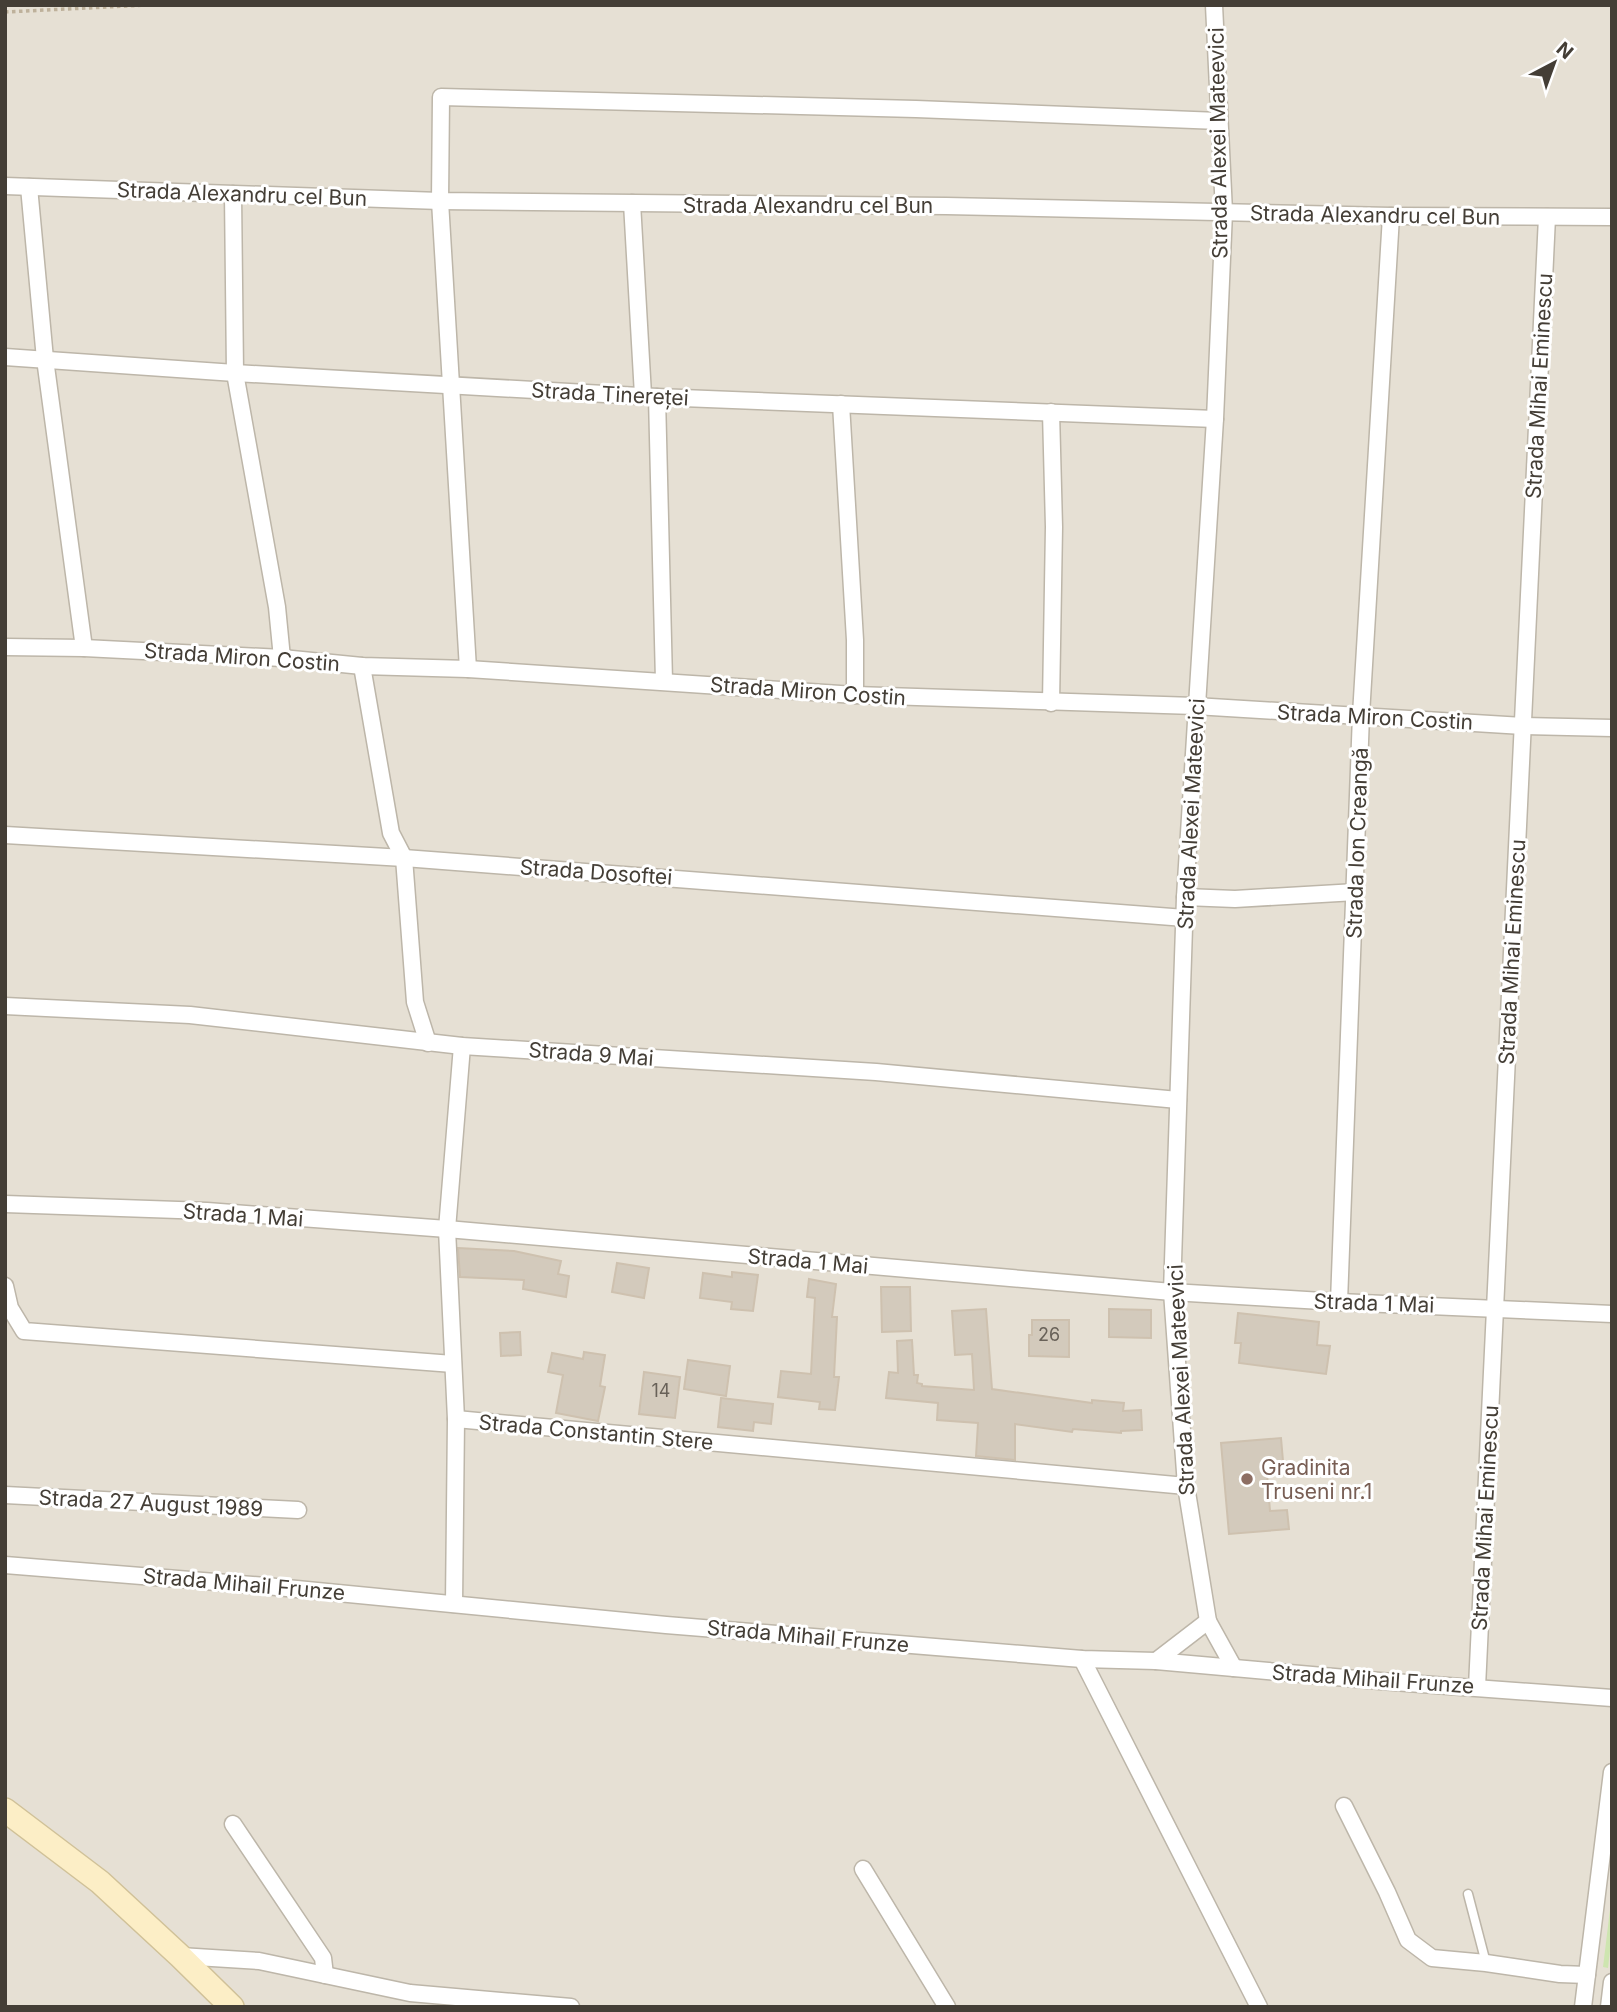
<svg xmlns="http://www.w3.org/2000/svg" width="1617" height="2012" font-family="Inter,sans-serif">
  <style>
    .residential { fill: #e6e0d4 }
    .green { fill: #cee5b0 }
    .building { fill: #d3cabc; stroke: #cec1af; stroke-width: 2 }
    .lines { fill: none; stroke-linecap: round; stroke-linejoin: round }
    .lane-casing { stroke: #bdb6a9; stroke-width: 11 }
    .street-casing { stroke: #bdb6a9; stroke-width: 19 }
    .secondary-casing { stroke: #d0c198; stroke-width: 26 }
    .path { stroke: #beb19b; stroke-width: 3.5; stroke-dasharray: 3.5 3.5; stroke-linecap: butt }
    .lane { stroke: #fff; stroke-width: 8 }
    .street { stroke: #fff; stroke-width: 16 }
    .secondary { stroke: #fceec6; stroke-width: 23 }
    .education-dot { fill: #8d6e63; stroke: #fff; stroke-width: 2.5 }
    .labels { text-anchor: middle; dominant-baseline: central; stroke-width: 6; stroke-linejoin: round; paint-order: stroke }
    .number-label { font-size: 18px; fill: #686158 }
    .street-label { font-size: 21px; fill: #443e36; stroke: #fff }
    .education-label { font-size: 21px; fill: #785e54; stroke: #fff; text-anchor: start }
  </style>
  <rect width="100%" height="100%" fill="#f2eee6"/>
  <!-- residential -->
  <rect class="residential" x="5" y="5" width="1607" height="2002"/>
  <!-- green -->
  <path class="green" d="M1612 1893V1934L1608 1968 1603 1967Z"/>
  <!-- building -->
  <g class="building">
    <path d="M458 1248 514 1251 561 1261 558 1274 569 1276 566 1297 523 1289 524 1280 460 1277Z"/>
    <path d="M617 1263 649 1268 644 1298 612 1292Z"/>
    <path d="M732 1272 758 1275 753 1311 731 1309 732 1302 700 1298 703 1273 732 1277Z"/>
    <path d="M809 1279 836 1284 832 1317H837L834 1377H839L835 1410 819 1409 820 1402 778 1397 781 1371 811 1374 815 1298 807 1297Z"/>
    <path d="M881 1287H910L911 1331 882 1332Z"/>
    <path d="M986 1309 992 1389 1092 1403V1400L1124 1403 1123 1411 1141 1410 1142 1430 1121 1431V1433L1073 1429 1072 1432 1015 1424V1460L976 1456 978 1423 937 1420 938 1403 886 1398 889 1372 898 1373 897 1341 912 1340 914 1375H918L917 1383 922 1384V1386L974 1390 972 1354 955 1355 952 1311Z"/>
    <path d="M1109 1309 1151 1310V1338L1109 1337Z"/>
    <path d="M1238 1313 1319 1322 1317 1345 1330 1346 1326 1374 1239 1363 1241 1343H1235Z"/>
    <path d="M1032 1320H1069V1357L1029 1356V1335H1032Z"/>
    <path d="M520 1332 521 1355 501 1356 500 1333Z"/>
    <path d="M584 1352 605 1355 600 1386 605 1387 598 1421 556 1413 563 1375 548 1372 552 1353 583 1359Z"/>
    <path d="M688 1360 730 1366 726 1396 684 1389Z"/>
    <path d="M644 1372 680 1377 675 1418 639 1414Z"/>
    <path d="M721 1398 773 1404 771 1424 754 1422 753 1431 718 1427Z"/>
    <path d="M1281 1438 1283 1461 1266 1462 1270 1511 1287 1510 1289 1529 1229 1534 1221 1443Z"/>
  </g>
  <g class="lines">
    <defs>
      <path id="lane" d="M1468 1894 1486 1963"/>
      <g id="street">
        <path d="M1214 5 1224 212 1215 419 1185 897 1172 1292 1186 1486 1208 1621 1234 1668"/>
        <path d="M5 186 440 201 946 206 1391 216 1612 217"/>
        <path d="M29 187 45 359 84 648"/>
        <path d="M233 194 235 373 277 607 282 658"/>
        <path d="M632 203 643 395"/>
        <path d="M5 357 235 373 657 397 1215 419"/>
        <path d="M657 397 664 681"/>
        <path d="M841 404 855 640V695"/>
        <path d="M1051 412 1054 527 1051 703"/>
        <path d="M5 647 84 648 282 658 362 666 468 669 855 695 1195 706 1523 726 1612 728"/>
        <path d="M362 666 391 833 404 858 415 1002 428 1043"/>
        <path d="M468 669 440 201 441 97 916 109 1219 121"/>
        <path d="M5 835 404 858 1185 918"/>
        <path d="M1185 897 1235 899 1356 892"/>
        <path d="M5 1006 190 1015 462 1046 876 1072 1178 1100"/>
        <path d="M5 1204 207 1211 447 1229 1172 1292 1339 1302 1612 1314"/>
        <path d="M5 1286 10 1308 24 1331 453 1364"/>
        <path d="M1339 1302 1361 715 1391 216"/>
        <path d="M456 1419 1186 1486"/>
        <path d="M5 1495 298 1510"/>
        <path d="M5 1565 266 1586 666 1625 1082 1659 1156 1661 1380 1681 1612 1698"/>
        <path d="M454 1604 456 1419 447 1229 462 1046"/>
        <path d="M1082 1659 1259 2007"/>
        <path d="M1156 1661 1208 1621"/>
        <path d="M1477 1687 1547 217"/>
        <path d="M1344 1806 1387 1892 1408 1940 1432 1958 1486 1963 1560 1974 1587 1975"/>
        <path d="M233 1824 323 1958 325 1975"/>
        <path d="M863 1869 947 2007"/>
        <path d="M180 1956 259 1961 410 1993 571 2007"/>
        <path d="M1583 2007 1612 1772"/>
        <path d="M1609 2007 1612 1982"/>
      </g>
      <path id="secondary" d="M5 1810 100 1882 180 1956 232 2007"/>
    </defs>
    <!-- lane casing -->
    <use href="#lane" class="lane-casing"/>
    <!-- street casing -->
    <use href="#street" class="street-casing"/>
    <!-- secondary casing -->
    <use href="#secondary" class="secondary-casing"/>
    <!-- path -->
    <path class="path" d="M5 12 148 5"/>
    <!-- lane -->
    <use href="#lane" class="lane"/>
    <!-- street -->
    <use href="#street" class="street"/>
    <!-- secondary -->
    <use href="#secondary" class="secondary"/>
  </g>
  <!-- markers -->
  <circle class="education-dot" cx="1247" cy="1479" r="7"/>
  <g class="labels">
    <!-- number labels -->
    <g class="number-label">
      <text x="1049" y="1334">26</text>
      <text x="661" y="1390">14</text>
    </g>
    <!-- street labels -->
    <g class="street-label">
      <text transform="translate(1218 143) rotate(-91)">Strada Alexei Mateevici</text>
      <text transform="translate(242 194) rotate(2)">Strada Alexandru cel Bun</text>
      <text x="808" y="205">Strada Alexandru cel Bun</text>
      <text transform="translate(1375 215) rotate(1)">Strada Alexandru cel Bun</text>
      <text transform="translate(1539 386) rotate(-87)">Strada Mihai Eminescu</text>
      <text transform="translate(610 394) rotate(3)">Strada Tinereței</text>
      <text transform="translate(242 657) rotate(4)">Strada Miron Costin</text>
      <text transform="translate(808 691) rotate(4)">Strada Miron Costin</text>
      <text transform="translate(1375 717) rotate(3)">Strada Miron Costin</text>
      <text transform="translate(1191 814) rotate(-87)">Strada Alexei Mateevici</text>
      <text transform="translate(1357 843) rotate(-88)">Strada Ion Creangă</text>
      <text transform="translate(596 872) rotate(4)">Strada Dosoftei</text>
      <text transform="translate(1512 952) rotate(-87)">Strada Mihai Eminescu</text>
      <text transform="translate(591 1054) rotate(4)">Strada 9 Mai</text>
      <text transform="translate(243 1215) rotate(4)">Strada 1 Mai</text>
      <text transform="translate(808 1261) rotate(5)">Strada 1 Mai</text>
      <text transform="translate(1374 1303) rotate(2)">Strada 1 Mai</text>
      <text transform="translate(1181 1380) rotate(-93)">Strada Alexei Mateevici</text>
      <text transform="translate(596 1432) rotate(5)">Strada Constantin Stere</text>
      <text transform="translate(151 1503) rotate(3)">Strada 27 August 1989</text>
      <text transform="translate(1485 1518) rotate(-87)">Strada Mihai Eminescu</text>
      <text transform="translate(244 1584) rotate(5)">Strada Mihail Frunze</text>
      <text transform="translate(808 1636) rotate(5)">Strada Mihail Frunze</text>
      <text transform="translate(1373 1679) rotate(4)">Strada Mihail Frunze</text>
    </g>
    <!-- education labels -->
    <g class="education-label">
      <text x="1261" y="1467">Gradinita<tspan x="1261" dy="24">Truseni nr.1</tspan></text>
    </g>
  </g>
  <!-- border -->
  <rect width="1617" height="2012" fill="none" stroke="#443e36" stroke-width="14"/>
  <!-- north arrow -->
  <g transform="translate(1554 63) rotate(41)" stroke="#ffffff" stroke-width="5" paint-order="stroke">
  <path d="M0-5L12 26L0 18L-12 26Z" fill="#443e36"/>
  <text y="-10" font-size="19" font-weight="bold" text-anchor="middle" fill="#443e36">N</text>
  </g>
</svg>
